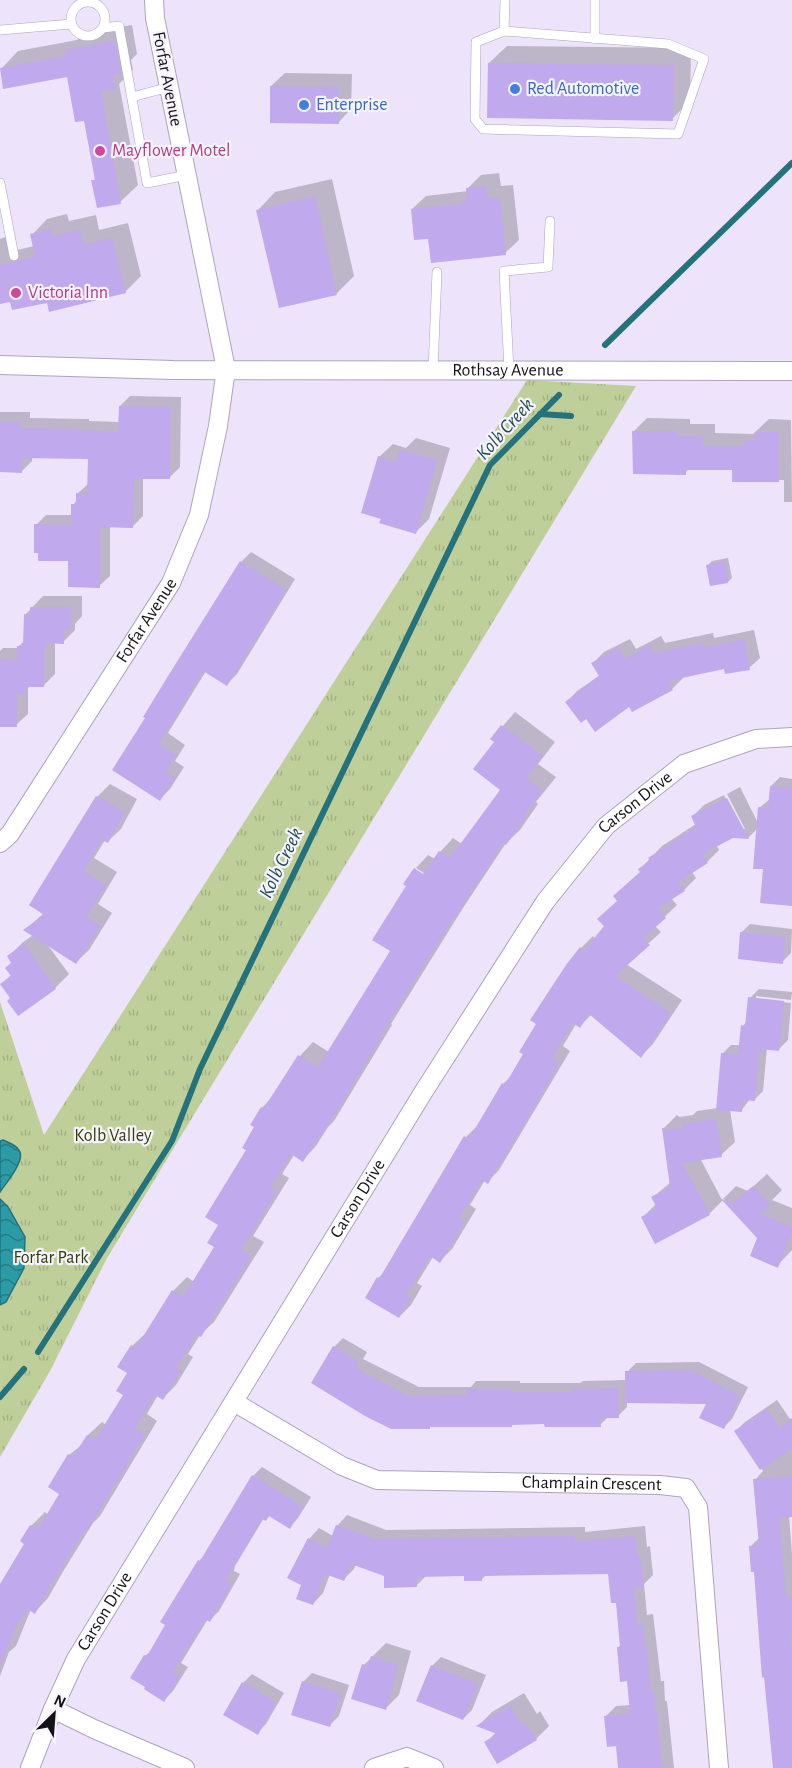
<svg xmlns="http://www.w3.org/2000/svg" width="792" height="1768" font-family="'Alegreya Sans',sans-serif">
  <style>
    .park { fill: url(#park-tufts) }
    .water { fill: url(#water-waves); stroke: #24727c; stroke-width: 1.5 }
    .shadow { fill: #0003 }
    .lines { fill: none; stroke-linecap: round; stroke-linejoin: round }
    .stream { stroke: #24727c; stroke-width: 6 }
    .building { fill: #c0a9ed }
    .lane-casing { stroke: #aea4ba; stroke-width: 10 }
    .street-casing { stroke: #aea4ba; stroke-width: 20 }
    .lane { stroke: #fff; stroke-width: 9 }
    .street { stroke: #fff; stroke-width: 18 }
    .shop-dot { fill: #3f7fe0; stroke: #f7f3fd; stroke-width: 2 }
    .hotel-dot { fill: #d1479c; stroke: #f7f3fd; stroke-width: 2 }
    .labels { text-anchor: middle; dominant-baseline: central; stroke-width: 4.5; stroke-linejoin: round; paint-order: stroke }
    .street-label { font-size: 18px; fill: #151119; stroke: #f7f3fd }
    .shop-label { font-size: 18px; fill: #366cbe; stroke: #f7f3fd; text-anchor: start }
    .hotel-label { font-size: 18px; fill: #b23c85; stroke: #f7f3fd; text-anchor: start }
    .park-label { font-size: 18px; fill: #323e08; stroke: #f7f3fd }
    .water-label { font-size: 20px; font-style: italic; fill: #1f4d52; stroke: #f7f3fd }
  </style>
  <defs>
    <pattern id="park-tufts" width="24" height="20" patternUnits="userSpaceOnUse" patternTransform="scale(1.5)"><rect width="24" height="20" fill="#bfcf99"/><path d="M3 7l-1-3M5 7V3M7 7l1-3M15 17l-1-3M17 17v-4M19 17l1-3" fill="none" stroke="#a3b183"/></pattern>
    <pattern id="water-waves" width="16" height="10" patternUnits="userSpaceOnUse" patternTransform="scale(1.5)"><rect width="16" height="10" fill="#2b9ba6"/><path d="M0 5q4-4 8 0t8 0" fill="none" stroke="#247d86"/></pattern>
  </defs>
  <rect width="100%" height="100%" fill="#ede3fb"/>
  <!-- park -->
  <path class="park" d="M527 380 636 386 107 1258 50 1371 0 1457V1002L44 1135Z"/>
  <!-- water -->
  <g class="water">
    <path d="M3 1140C9 1143 17 1145 20 1152 24 1162 6 1183 0 1192V1141Z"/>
    <path d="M0 1199 8 1207 25 1237 24 1268 6 1302 0 1305Z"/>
  </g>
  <!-- shadow -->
  <g class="shadow">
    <path d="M132 25 137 54 131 60 133 70 119 84 138 185 120 202 93 181 96 178 85 119 69 75 1 69 18 51 77 40 84 33Z"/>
    <path d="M507 46 691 48 690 101 672 119 489 63Z"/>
    <path d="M285 73 352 74 351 109 338 123 271 86Z"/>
    <path d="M499 173 501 186 513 185 519 240 505 253 430 237 412 209 426 196 468 191 467 189 481 175Z"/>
    <path d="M332 179 354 276 337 293 280 306 258 210 275 192Z"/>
    <path d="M67 214 69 221 96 215 99 230 128 223 141 276 125 292 48 301 12 300 0 302V239L6 237 9 252 34 246 32 235 47 219Z"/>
    <path d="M130 396 181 397 180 467 169 478 143 477V516L133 526H110V576L99 586 36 525 46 515H73V505L77 500V494L89 483 90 457 32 456V461L22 471 0 472V412H30V418L89 419V421L120 422V406Z"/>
    <path d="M647 418 690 419V424H715V433L753 434 769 419 791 420 792 502H784V480H733V469H689L685 473 634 431Z"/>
    <path d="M416 438 450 448 429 519 416 532 379 457 393 444 406 448Z"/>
    <path d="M251 552 295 579 237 674 227 684 206 671 168 733 185 745 175 761 184 767 170 789 160 799 147 717 241 562Z"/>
    <path d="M728 558 732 578 728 582 708 565 712 561Z"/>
    <path d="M43 596H82V616L75 624V630L63 642H55V674L43 686H31L28 688V714L16 725H0V651L3 648H19V646L25 640V615Z"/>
    <path d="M754 630 760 658 749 668H726L682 676 683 678 672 689 629 705 586 717 567 702 577 691 600 675 593 663 604 652 630 639 636 649 661 636 665 643 713 633 714 638Z"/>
    <path d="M515 712 555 742 538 764 556 777 536 802 538 804 520 830 506 843 463 908 391 1024 392 1025 334 1121 328 1127 316 1146 303 1160 294 1155 282 1174 289 1178 253 1236 264 1242 214 1322 200 1335 188 1354 193 1357 176 1385 163 1398 158 1395 147 1414 157 1421 100 1516 93 1523 64 1570 48 1598 35 1612 31 1609 16 1646 9 1652 0 1676V1587L26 1543 22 1541 31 1526 45 1512 49 1515 61 1494 69 1455 84 1443 88 1435 102 1422 106 1425 125 1395 132 1346 146 1333 173 1291 187 1277 194 1282 216 1246 220 1225 262 1108 273 1096 300 1056 313 1042 329 1052 392 950 408 886 405 884 416 868V871L429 879 430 877 416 868 428 855 435 859 440 852 453 838 462 844 502 789 496 741 492 739Z"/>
    <path d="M780 777 792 779V905L765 868 758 828 748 838 733 837 717 846 719 850 707 862 692 872 696 878 684 890 671 898 677 905 655 926 661 932 626 964 682 1000 653 1044 641 1056 592 1014 580 1026 576 1024 563 1046 570 1051 499 1170 487 1182 485 1180 470 1205 476 1209 452 1249 440 1261 433 1257 417 1283 422 1286 411 1305 399 1317 378 1278 384 1273 466 1137 478 1125 503 1084 513 1074 581 948 593 936 596 939 606 926 618 901 641 872 640 869 662 846 696 824 692 817 704 805 724 795 741 829H745L727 794 740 787 758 823 759 808 770 799 771 786Z"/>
    <path d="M110 784 137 799 121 829 108 841 105 840 94 858 117 872 98 904 112 913 89 950 76 962 47 944 69 974 55 988 18 1014 12 998 2 984 12 974 13 962 9 956 22 943 33 935 25 930 44 913 97 797Z"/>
    <path d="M750 924 792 929 791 953 782 962 741 933Z"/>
    <path d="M759 989 792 992 791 1000 756 996V999L791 1003 788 1040 779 1049 767 1048 763 1091 754 1100 750 1099 741 1111 730 1110 735 1142 721 1155 700 1158 722 1200 736 1186 748 1191 767 1174 782 1190 772 1200 792 1208V1250L777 1266 759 1237 724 1199 709 1214 643 1217 656 1204 653 1197 671 1182 663 1129 677 1115 679 1117 693 1115 697 1111 718 1108 722 1054 731 1045H741L743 1026 747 1021 750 998Z"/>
    <path d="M343 1338 367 1352 363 1359 419 1387H471L476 1381H520V1383H580L583 1381 627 1380V1372L636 1363 699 1362 748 1387 732 1419 723 1428 708 1403 627 1402V1407L618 1416H609L600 1425 546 1423 313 1382 334 1347Z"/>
    <path d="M777 1400 790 1419 792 1418V1515L789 1516 792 1554V1768H775L755 1570 750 1547 760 1537 755 1480 763 1471 736 1431 745 1422Z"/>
    <path d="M262 1467 311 1497 298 1518 290 1527 270 1515 266 1520 264 1518 235 1566 234 1571 240 1574 219 1611 210 1620 208 1619 181 1663 188 1667 173 1691 164 1700 145 1656 154 1648 168 1625 163 1621 200 1560 207 1553 253 1476Z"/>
    <path d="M347 1515 386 1530 585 1527V1532L645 1526 647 1547 650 1546 653 1575 644 1584 647 1615 653 1614 661 1681H664L665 1701H667L674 1768H619L617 1744 605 1717 616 1706 631 1705 628 1679 618 1648 621 1644 617 1601 609 1573 487 1574 482 1579 465 1574 427 1575 416 1586 356 1564 354 1569 344 1579 330 1574 323 1593 313 1604 303 1584 309 1539 319 1528 333 1536 337 1526Z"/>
    <path d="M386 1643 411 1651 399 1695 385 1709 364 1665Z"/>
    <path d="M441 1657 486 1675 472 1710 463 1719 432 1666Z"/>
    <path d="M312 1673 349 1685 339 1716 330 1725 303 1682Z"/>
    <path d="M252 1674 284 1693 266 1724 257 1733 243 1683Z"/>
    <path d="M524 1693 537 1714 540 1711 549 1726 536 1739 486 1743 496 1732 479 1725 492 1712Z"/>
  </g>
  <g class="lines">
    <!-- stream -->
    <g class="stream">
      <path d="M605 345 792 163"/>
      <path d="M540 414 571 416"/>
      <path d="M38 1352 172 1141 200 1069 490 465 559 395"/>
      <path d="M0 1397 24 1369"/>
    </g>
  </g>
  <!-- building -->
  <g class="building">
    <path d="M115 41 121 73 113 75 116 89 101 92 121 204 97 208 91 180H95L84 121 75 122 67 77 3 89 0 68 66 56 65 50Z"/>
    <path d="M488 63 674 65 673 121 487 118Z"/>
    <path d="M270 86 339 87V124L270 123Z"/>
    <path d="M486 186 488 199 500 198 506 255 431 263 428 239 414 240 411 209 461 204V201H467L466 188Z"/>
    <path d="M315 196 337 295 279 308 256 210Z"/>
    <path d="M51 229 53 236 80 230 84 245 112 238 126 293 49 312 47 303 12 310 10 302 0 304V265L35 257 30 234Z"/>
    <path d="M119 406 171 407 170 479H134L133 528 100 527V588L68 587V561H38V553H34V524L71 525V504H76V493L87 494 88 459 22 458V473L0 472V422H20V428L79 429V430L118 432Z"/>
    <path d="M632 431H677V436H703V446H744V440L755 441V432H779V482H732V470H686V475L633 474Z"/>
    <path d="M401 450 437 461 416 534 379 523 381 519 361 513 378 456 395 462Z"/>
    <path d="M240 561 286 590 227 686 203 671 159 744 176 755 166 772 175 778 160 801 112 770 145 718 143 717 168 676Z"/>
    <path d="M725 561 728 583 710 586 706 565Z"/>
    <path d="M30 607H71V629L64 630V644L47 643V647H44V687H25V694L17 693V727H0V659L17 660V646H23L24 614 30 615Z"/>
    <path d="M744 639 750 670 725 674 724 669 668 681 673 690 632 712 629 707 595 732 586 719 581 723 565 702 599 676 591 663 619 648 624 659 650 645 654 653 703 643 704 648Z"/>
    <path d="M501 725 543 756 526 778 543 791 524 816 526 818 506 845 503 843 454 919 453 918 379 1038 380 1039 321 1137 319 1136 303 1162 291 1154 270 1188 276 1192 241 1250 251 1256 201 1337 196 1335 176 1368 181 1371 163 1400 155 1395 135 1428 145 1434 87 1531 85 1530 51 1585 35 1614 27 1609 15 1628 1 1664H0V1584L24 1544 20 1541 30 1525 38 1529 59 1494 48 1487 68 1454 73 1457 87 1435 95 1440 123 1395 116 1391 127 1373 117 1367 131 1345 136 1348 172 1290 183 1297 214 1247 207 1243 218 1225 205 1217 246 1150 242 1148 254 1127 250 1125 261 1107 264 1108 298 1055 318 1067 390 951 372 940 406 886 403 884 414 868 423 874 439 851 450 858 500 790 473 769 494 742 490 739Z"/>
    <path d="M770 786 792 788V906L760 903 763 869H753L758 807 768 808Z"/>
    <path d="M96 796 125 812 108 843 102 840 83 871 106 885 86 917 101 926 76 964 23 930 44 915 29 905Z"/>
    <path d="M727 798 749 839 733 838 702 854 708 863 678 882 685 891 658 908 666 918 643 938 650 945 615 976 671 1013 641 1058 589 1014 580 1028 573 1023 552 1058 559 1063 536 1104 488 1184 482 1180 459 1218 465 1222 440 1263 430 1256 406 1295 411 1298 399 1318 365 1298 377 1277 379 1279 464 1136 469 1139 502 1083 505 1085 523 1054 519 1052 536 1024 530 1020 566 965 580 947 584 951 604 926 597 919 617 901 613 896 640 872 638 869 650 861 648 858 696 827 691 816Z"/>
    <path d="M740 932 785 937 783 964 738 959Z"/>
    <path d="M24 944 56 989 18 1016 7 1001 10 998 0 984 11 976 5 968 11 963 7 956Z"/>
    <path d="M748 997 784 1001 779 1051 759 1049 755 1101 743 1100 742 1112 716 1110 721 1053 738 1054 741 1025 745 1026Z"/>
    <path d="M716 1119 722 1157 682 1163 710 1215 655 1244 641 1217 657 1208 651 1197 670 1187 662 1128H664L665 1130 683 1128 682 1124Z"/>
    <path d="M753 1186 770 1205 760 1214 792 1227V1232L778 1268 750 1256 757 1238 721 1199 733 1203Z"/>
    <path d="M333 1346 359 1362 355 1368 409 1396 466 1395V1389H512V1392H573V1389L618 1388 619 1418H600L601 1427H545L544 1424 512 1425V1427H430V1429H391L365 1416 311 1383Z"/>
    <path d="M690 1370 740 1396 724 1429 699 1418 706 1404 625 1403V1371Z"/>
    <path d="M767 1409 780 1428 792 1419V1448L760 1470 734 1431Z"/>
    <path d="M252 1475 303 1507 290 1529 269 1516 266 1521 262 1519 227 1577 226 1580 232 1584 210 1622 205 1619 173 1672 180 1676 164 1702 144 1689 145 1687 130 1678 144 1655 147 1656 165 1625 160 1622 198 1560 200 1561Z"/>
    <path d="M791 1476 792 1517 779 1518 786 1597H792V1631H790L792 1656V1768H773L764 1677 762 1678 754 1572H751L749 1546 759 1545 753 1479Z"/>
    <path d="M336 1525 375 1539 575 1536V1541L635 1536 637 1556H640L644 1587 634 1588 637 1625 643 1624 645 1644H646L651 1691H654L655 1711H657L662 1768H618L616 1746 607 1747 604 1716 630 1713 627 1681 620 1682 617 1647H620L616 1603H611L608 1574 482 1576V1581H464V1576L417 1577V1587L384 1588V1576L351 1564 344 1581 325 1574 313 1605 296 1599 301 1585 287 1578 308 1538 327 1548Z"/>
    <path d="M371 1656 398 1665 386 1710 351 1699 362 1664 368 1666Z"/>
    <path d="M431 1665 478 1684 463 1720 416 1701Z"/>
    <path d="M302 1681 341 1694 330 1727 291 1715Z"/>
    <path d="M242 1682 276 1702 258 1735 223 1715Z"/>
    <path d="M510 1705 523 1726 526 1724 537 1740 497 1764 484 1742 497 1734 476 1726Z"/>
  </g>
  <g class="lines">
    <defs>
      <g id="lane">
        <path d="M595 0V39"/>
        <circle cx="88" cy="19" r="17"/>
        <path d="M103 28 119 26 147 183 187 175"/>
        <path d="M0 30 71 24"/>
        <path d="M504 31 668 44 704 59 678 134 483 129 475 119 476 42Z"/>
        <path d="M504 31 505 0"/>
        <path d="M132 97 169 87"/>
        <path d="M0 183 14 256"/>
        <path d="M433 370 437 272"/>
        <path d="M509 370 504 271 548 267 550 221"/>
      </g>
      <g id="street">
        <path id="s1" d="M0 365 173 370 792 371"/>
        <path id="s2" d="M0 843 10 834 171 583 199 515 218 426 226 369 155 18 154 0"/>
        <path id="s3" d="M234 1402 342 1466 377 1480 660 1485 686 1488 698 1507 719 1768"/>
        <path d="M53 1709 94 1729 185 1768"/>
        <path id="s4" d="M30 1768 53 1709 76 1659 424 1091 545 902 606 826 684 764 756 739 792 737"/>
        <path d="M374 1768 407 1757 434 1768"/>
      </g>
    </defs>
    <!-- lane casing -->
    <use href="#lane" class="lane-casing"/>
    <!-- street casing -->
    <use href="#street" class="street-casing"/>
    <!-- lane -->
    <use href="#lane" class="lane"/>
    <!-- street -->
    <use href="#street" class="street"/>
  </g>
  <!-- markers -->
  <g class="shop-dot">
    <circle cx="515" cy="89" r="6"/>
    <circle cx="304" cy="105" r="6"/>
  </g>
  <g class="hotel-dot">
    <circle cx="100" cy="151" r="6"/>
    <circle cx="16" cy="293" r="6"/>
  </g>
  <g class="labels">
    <!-- street labels -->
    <g class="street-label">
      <text transform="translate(167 79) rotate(79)">Forfar Avenue</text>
      <text stroke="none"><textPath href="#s1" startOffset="508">Rothsay Avenue</textPath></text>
      <text stroke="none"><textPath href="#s2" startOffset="267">Forfar Avenue</textPath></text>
      <text stroke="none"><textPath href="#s4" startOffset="1144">Carson Drive</textPath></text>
      <text stroke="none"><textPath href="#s4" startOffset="658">Carson Drive</textPath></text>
      <text stroke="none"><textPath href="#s3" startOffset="378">Champlain Crescent</textPath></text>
      <text stroke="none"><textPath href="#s4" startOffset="174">Carson Drive</textPath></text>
    </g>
    <!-- shop labels -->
    <g class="shop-label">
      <text x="527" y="89">Red Automotive</text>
      <text x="316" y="105">Enterprise</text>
    </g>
    <!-- hotel labels -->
    <g class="hotel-label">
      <text x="112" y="151">Mayflower Motel</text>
      <text x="28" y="293">Victoria Inn</text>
    </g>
    <!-- park labels -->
    <g class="park-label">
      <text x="113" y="1136">Kolb Valley</text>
      <text x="51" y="1258">Forfar Park</text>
    </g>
    <!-- water labels -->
    <g class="water-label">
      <text transform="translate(505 429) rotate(-48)">Kolb Creek</text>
      <text transform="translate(281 863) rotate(-64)">Kolb Creek</text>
    </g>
  </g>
  <!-- north arrow -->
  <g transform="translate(54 1714) rotate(25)" stroke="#f7f3fd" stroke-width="4.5" paint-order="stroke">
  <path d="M0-4.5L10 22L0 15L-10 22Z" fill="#151119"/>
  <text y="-9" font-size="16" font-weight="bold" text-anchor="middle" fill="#151119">N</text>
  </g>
</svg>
